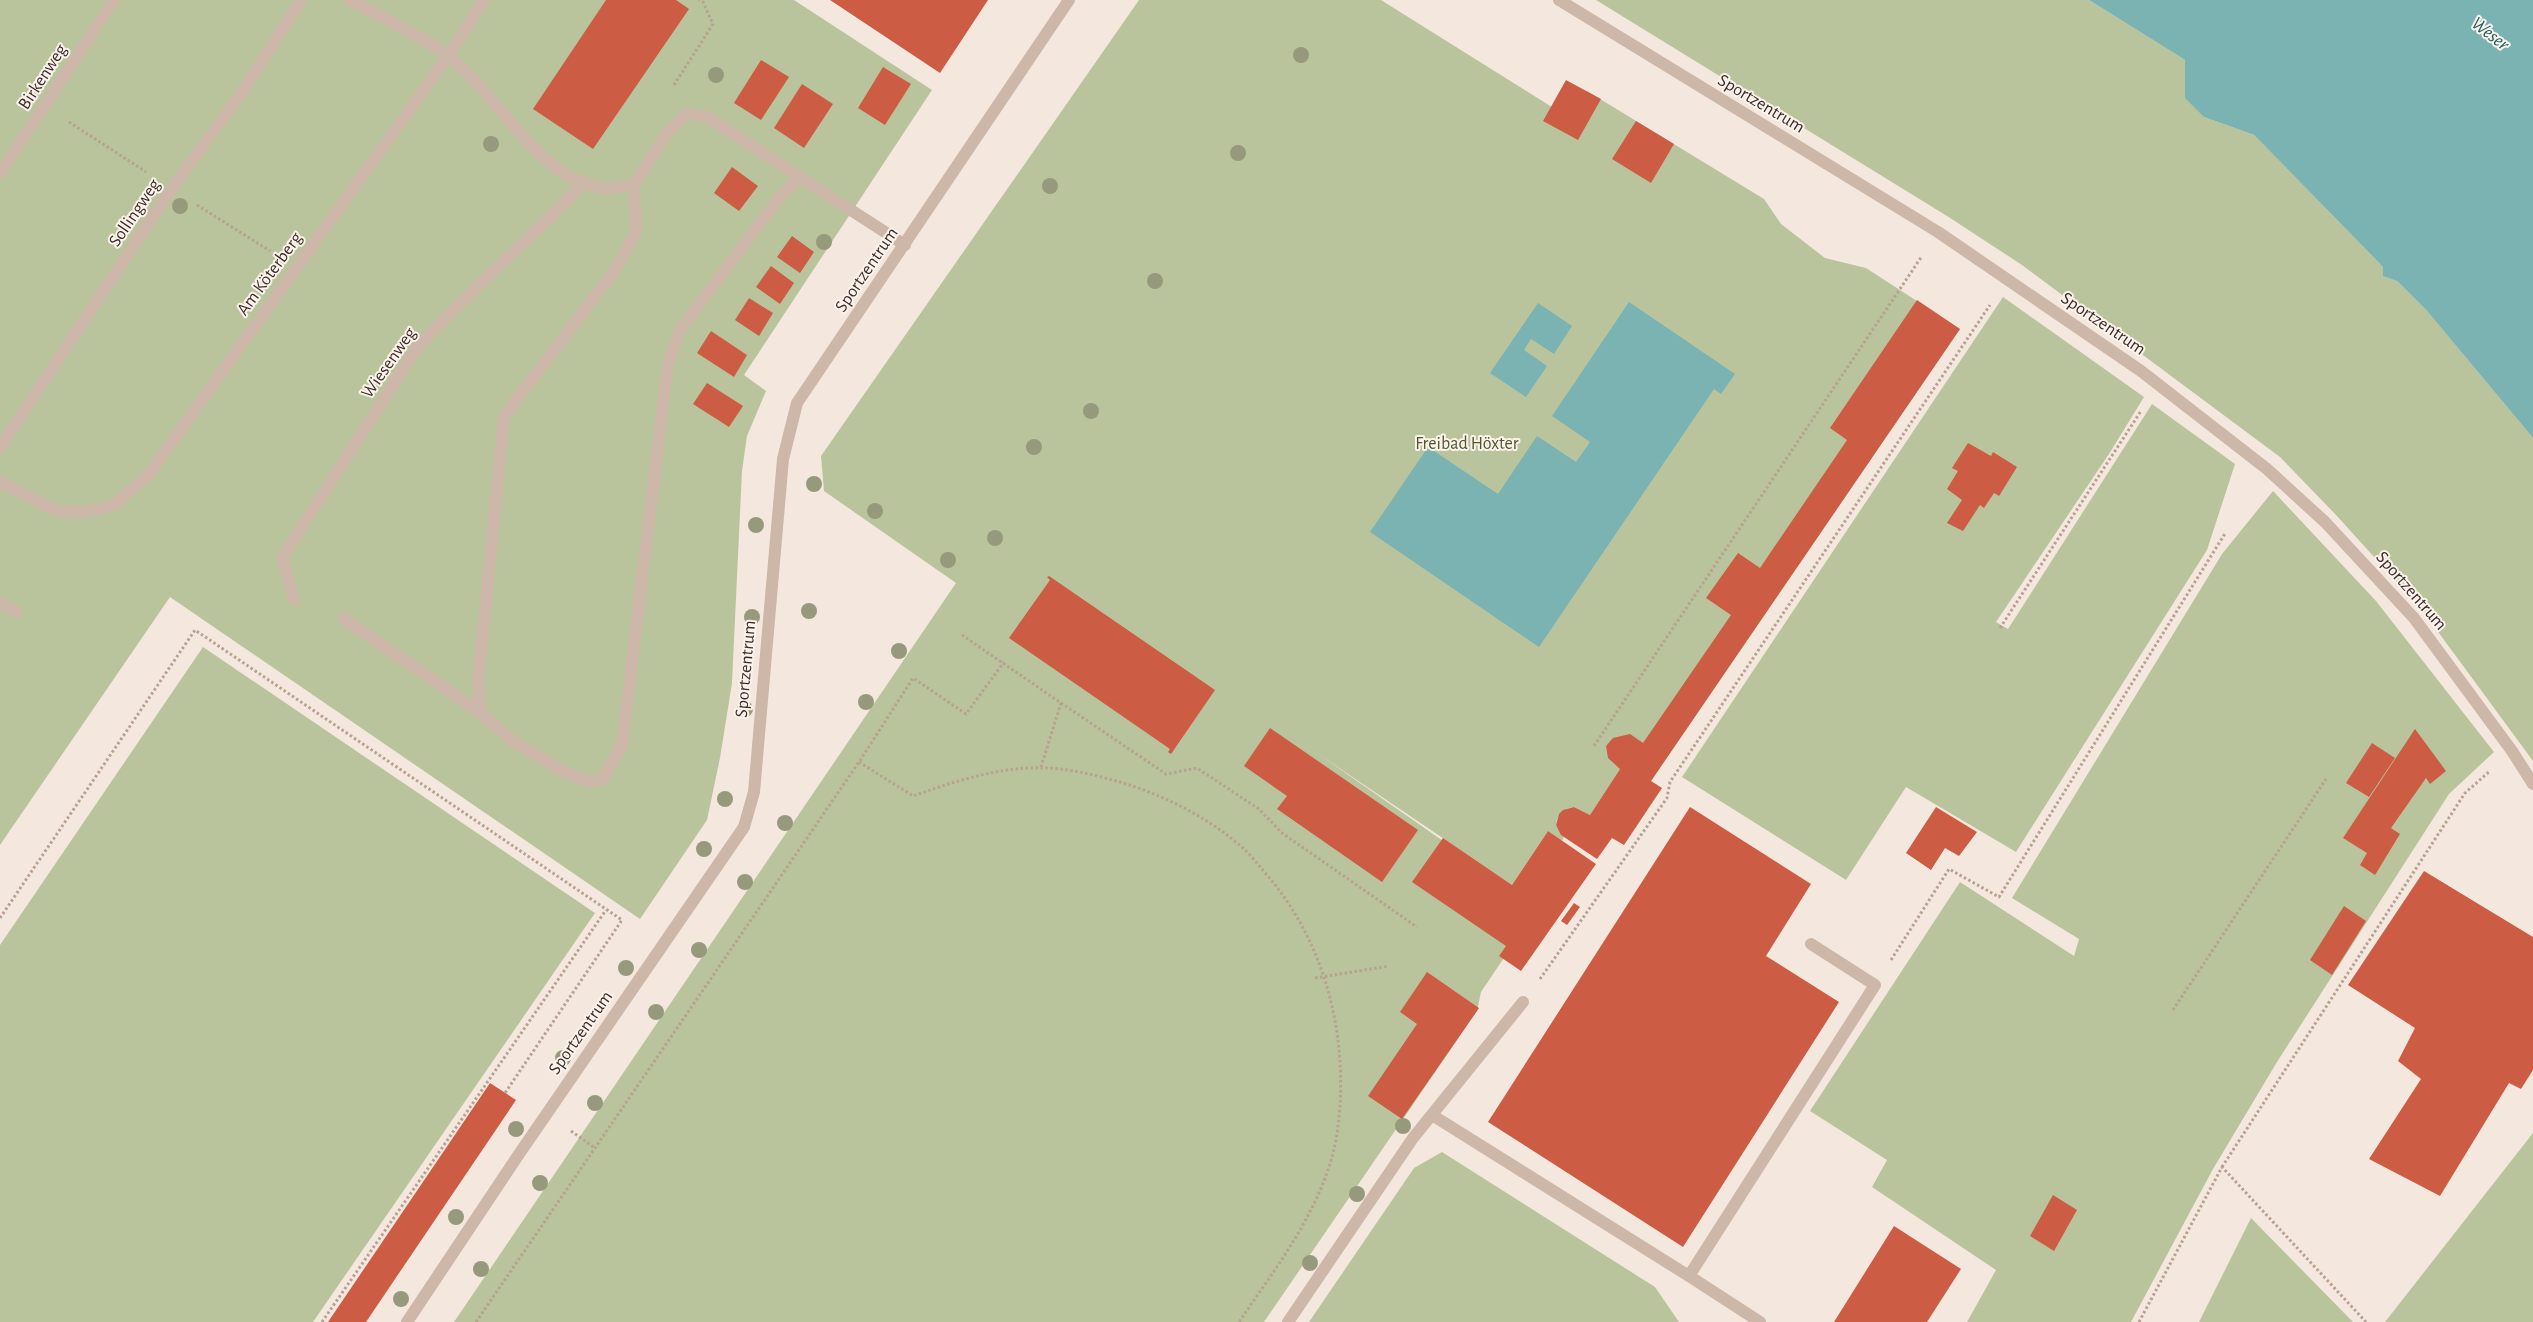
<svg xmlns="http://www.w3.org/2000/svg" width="2533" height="1322" font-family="'Alegreya Sans',sans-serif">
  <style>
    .green { fill: #b9c49c }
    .water { fill: #7bb3b2 }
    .building { fill: #cc5c43 }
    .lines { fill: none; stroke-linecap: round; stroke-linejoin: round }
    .path { stroke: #b9a192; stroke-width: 3; stroke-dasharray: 2.5 2.5; stroke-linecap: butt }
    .lane { stroke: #cdb7a8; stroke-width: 12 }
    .street { stroke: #cdb7a8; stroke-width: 12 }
    .tree { fill: #97997c }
    .labels { text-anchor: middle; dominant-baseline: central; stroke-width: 4; stroke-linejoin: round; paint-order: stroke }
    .street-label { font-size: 18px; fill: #3a2d29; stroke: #fbf2eb }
    .park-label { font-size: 18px; fill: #4b592b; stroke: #fbf2eb }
    .water-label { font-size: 19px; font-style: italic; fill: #1c5d5e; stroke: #fbf2eb }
  </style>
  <rect width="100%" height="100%" fill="#f4e8de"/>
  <!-- green -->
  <g class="green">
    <path d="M0 0H794L932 90 744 375 766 391 747 436 742 471 732 683 720 758 707 820 640 919 170 597 0 845Z"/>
    <path d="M1139 0H1381L1571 119 1587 91 1764 199 1781 224 1825 258 1866 268 1960 329 1647 787 1620 769 1590 815 1574 807C1563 809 1557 814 1556 825L1564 837 1562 841 1548 831 1512 885 1317 753 1538 907 1481 992 1477 1011 1264 1322H454L956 583 824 491 821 456Z"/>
    <path d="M1596 0H2089L2185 60 2204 117 2254 135 2383 267 2384 276 2397 281 2427 311 2533 438V761L2422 610 2337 516 2280 457 2022 265 1947 216Z"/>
    <path d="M2003 297 2144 397 2109 454 1996 622 2008 629 2152 404 2235 464 2207 550 2016 852 1906 787 1846 880 1682 777Z"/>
    <path d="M2273 491 2376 601 2494 752 2449 794 2277 1062 2213 1169 2131 1322H1967L1996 1270 1872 1187 1887 1160 1810 1111 1960 882 2074 956 2079 939 2012 898 2222 554Z"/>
    <path d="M203 647 595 913 313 1322H0V945Z"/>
    <path d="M2533 1133V1322H2385Z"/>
    <path d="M1442 1152 1655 1287 1679 1322H1309L1414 1168Z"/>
    <path d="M2251 1218 2353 1322H2199Z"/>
  </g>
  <!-- water -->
  <g class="water">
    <path d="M2089 0H2533V438L2427 311 2397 281 2383 276V267L2254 135 2204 117 2185 98V60Z"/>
    <path d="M1629 302 1735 374 1721 394 1714 389 1539 647 1370 532 1428 447 1498 494 1537 436 1576 462 1590 442 1552 416Z"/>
    <path d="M1538 303 1572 326 1554 354 1531 339 1524 350 1547 366 1526 397 1490 373Z"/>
  </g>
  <!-- building -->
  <g class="building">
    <path d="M606 0H676L689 9 593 149 533 109Z"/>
    <path d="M830 0H988L940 73Z"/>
    <path d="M761 60 789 77 761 120 734 103Z"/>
    <path d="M883 67 911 84 885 125 858 108Z"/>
    <path d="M1566 80 1601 99 1578 140 1543 121Z"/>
    <path d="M802 84 833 104 804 148 774 128Z"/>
    <path d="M1636 121 1674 144 1651 183 1612 159Z"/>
    <path d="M732 167 758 186 739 211 714 193Z"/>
    <path d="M792 236 814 252 800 273 777 257Z"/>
    <path d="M771 266 794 283 780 304 756 287Z"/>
    <path d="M749 298 773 313 759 336 735 320Z"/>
    <path d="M1917 300 1960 329 1651 781 1662 788 1624 845 1612 838 1597 859 1561 835 1556 825 1559 814 1563 810 1574 807 1590 815 1620 769 1608 758 1606 746 1613 738 1630 734 1643 743 1731 615 1706 598 1738 553 1760 568 1847 440 1830 428Z"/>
    <path d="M711 331 747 355 734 377 697 353Z"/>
    <path d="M707 383 743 406 729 427 693 404Z"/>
    <path d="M1968 443 1991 456 1993 452 2017 467 1999 496 1994 493 1984 508 1980 505 1963 531 1947 523 1962 500 1947 489 1958 471 1952 468Z"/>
    <path d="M1049 576 1215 690 1171 754 1168 752 1170 749 1009 638 1050 580 1047 577Z"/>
    <path d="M1270 728 1418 830 1382 882 1277 809 1287 796 1244 766Z"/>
    <path d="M2415 729 2446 771 2430 784 2426 778 2391 828 2400 834 2375 875 2360 865 2367 853 2343 838Z"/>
    <path d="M2372 743 2395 758 2369 797 2346 783Z"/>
    <path d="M1690 807 1811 884 1766 956 1839 1002 1683 1247 1488 1122Z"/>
    <path d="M1936 807 1977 832 1959 856 1945 848 1931 870 1906 853Z"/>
    <path d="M1548 831 1596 864 1521 971 1499 956 1506 946 1412 882 1443 838 1512 885Z"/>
    <path d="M2424 871 2533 937V1070L2521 1089 2509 1083 2440 1196 2369 1159 2421 1079 2398 1061 2415 1028 2348 985Z"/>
    <path d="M1574 903 1580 907 1567 925 1561 921Z"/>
    <path d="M2344 906 2366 921 2332 975 2310 960Z"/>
    <path d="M1427 972 1479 1008 1402 1119 1368 1096 1417 1024 1400 1012Z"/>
    <path d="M490 1083 516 1100 366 1322H328Z"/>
    <path d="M2053 1195 2077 1210 2054 1251 2030 1236Z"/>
    <path d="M1894 1226 1961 1269 1927 1322H1834Z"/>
  </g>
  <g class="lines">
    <!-- path -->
    <g class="path">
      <path d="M674 85 713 24 703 2 699 0"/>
      <path d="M69 122 146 172"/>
      <path d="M197 205 270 251"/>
      <path d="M2000 628 2141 411"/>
      <path d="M962 635 1061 703 1041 767"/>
      <path d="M1061 703 1166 774 1197 768 1259 809 1282 833 1417 927"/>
      <path d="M1594 746 1922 256"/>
      <path d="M859 762 913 796C949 783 1002 766 1042 768 1067 768 1095 775 1120 782 1164 795 1209 818 1243 848 1252 856 1259 866 1267 875 1326 944 1349 1037 1338 1127 1329 1200 1279 1263 1239 1322"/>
      <path d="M0 918 195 630 622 920 505 1093"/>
      <path d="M1891 960 1949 869 1999 897 2226 532"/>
      <path d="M1315 978 1389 966"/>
      <path d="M1540 979 1667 798 1670 782 1990 305"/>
      <path d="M2173 1010 2326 779"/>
      <path d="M571 1131 595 1148"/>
      <path d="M2222 1167 2465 793 2490 771"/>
      <path d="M322 1322 606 910"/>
      <path d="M476 1322 859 762 913 678 966 714 1004 662"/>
      <path d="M2139 1322 2222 1167 2366 1322"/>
    </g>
    <!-- lane -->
    <g class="lane">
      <path d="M350 0C382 18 420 35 449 57 500 95 535 178 603 188 613 189 624 186 634 185L667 133 687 113 707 117 905 245"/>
      <path d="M0 173 114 0"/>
      <path d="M0 447 172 188 240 95 301 0"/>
      <path d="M0 482 57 511 86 512 114 505 149 474 448 56 484 0"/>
      <path d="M294 599 282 558 416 349C469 290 530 240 584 182"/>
      <path d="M0 603 17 612"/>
      <path d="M344 619 481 713 510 739 562 771 588 781 602 780 622 745 668 363 680 330 782 194 800 178"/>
      <path d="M481 713 478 682 504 416 614 271 636 232 634 185"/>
      <path d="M1432 1115 1689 1276 1875 985 1811 944"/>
      <path d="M1689 1276 1760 1322"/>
      <path d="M1288 1322 1413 1138 1523 1002"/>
    </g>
    <!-- street -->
    <g class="street">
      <path d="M1559 0 1938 232 2141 371 2267 469 2325 522 2414 618 2512 751 2533 784"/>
      <path d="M407 1322 517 1157 744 827 754 792 783 459 797 403 1069 0"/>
    </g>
  </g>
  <!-- trees -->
  <g class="tree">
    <circle cx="1301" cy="55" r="8"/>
    <circle cx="716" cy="75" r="8"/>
    <circle cx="491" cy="144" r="8"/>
    <circle cx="1238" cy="153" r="8"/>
    <circle cx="1050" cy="186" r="8"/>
    <circle cx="180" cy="206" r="8"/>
    <circle cx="824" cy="242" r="8"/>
    <circle cx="1155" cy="281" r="8"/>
    <circle cx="1091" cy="411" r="8"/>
    <circle cx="1034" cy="447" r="8"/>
    <circle cx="814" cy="484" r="8"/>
    <circle cx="875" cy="511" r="8"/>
    <circle cx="756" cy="525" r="8"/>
    <circle cx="995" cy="538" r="8"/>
    <circle cx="948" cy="560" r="8"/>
    <circle cx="809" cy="611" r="8"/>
    <circle cx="752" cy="617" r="8"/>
    <circle cx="899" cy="651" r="8"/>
    <circle cx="866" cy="702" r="8"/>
    <circle cx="745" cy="709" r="8"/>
    <circle cx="725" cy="799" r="8"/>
    <circle cx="785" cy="823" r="8"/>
    <circle cx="704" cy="849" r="8"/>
    <circle cx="745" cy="882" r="8"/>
    <circle cx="699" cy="950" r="8"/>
    <circle cx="626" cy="968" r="8"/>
    <circle cx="656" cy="1012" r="8"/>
    <circle cx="563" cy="1058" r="8"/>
    <circle cx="595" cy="1103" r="8"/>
    <circle cx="1403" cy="1126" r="8"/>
    <circle cx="516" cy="1129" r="8"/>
    <circle cx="540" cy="1183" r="8"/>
    <circle cx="1357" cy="1194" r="8"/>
    <circle cx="456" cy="1217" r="8"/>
    <circle cx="1310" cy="1263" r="8"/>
    <circle cx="481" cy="1269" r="8"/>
    <circle cx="401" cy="1299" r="8"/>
  </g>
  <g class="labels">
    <!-- street labels -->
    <g class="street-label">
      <text transform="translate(43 77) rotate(-57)">Birkenweg</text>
      <text transform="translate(1761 104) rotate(31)">Sportzentrum</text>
      <text transform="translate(135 213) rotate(-56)">Sollingweg</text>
      <text transform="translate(867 270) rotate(-56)">Sportzentrum</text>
      <text transform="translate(270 274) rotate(-54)">Am Köterberg</text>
      <text transform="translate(2103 324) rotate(34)">Sportzentrum</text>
      <text transform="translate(389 363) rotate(-55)">Wiesenweg</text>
      <text transform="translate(2411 591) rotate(49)">Sportzentrum</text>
      <text transform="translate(746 669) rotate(-85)">Sportzentrum</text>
      <text transform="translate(581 1033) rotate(-55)">Sportzentrum</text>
    </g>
    <!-- park labels -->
    <g class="park-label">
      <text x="1467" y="444">Freibad Höxter</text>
    </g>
    <!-- water labels -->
    <g class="water-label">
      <text transform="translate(2490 34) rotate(38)">Weser</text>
    </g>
  </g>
</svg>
